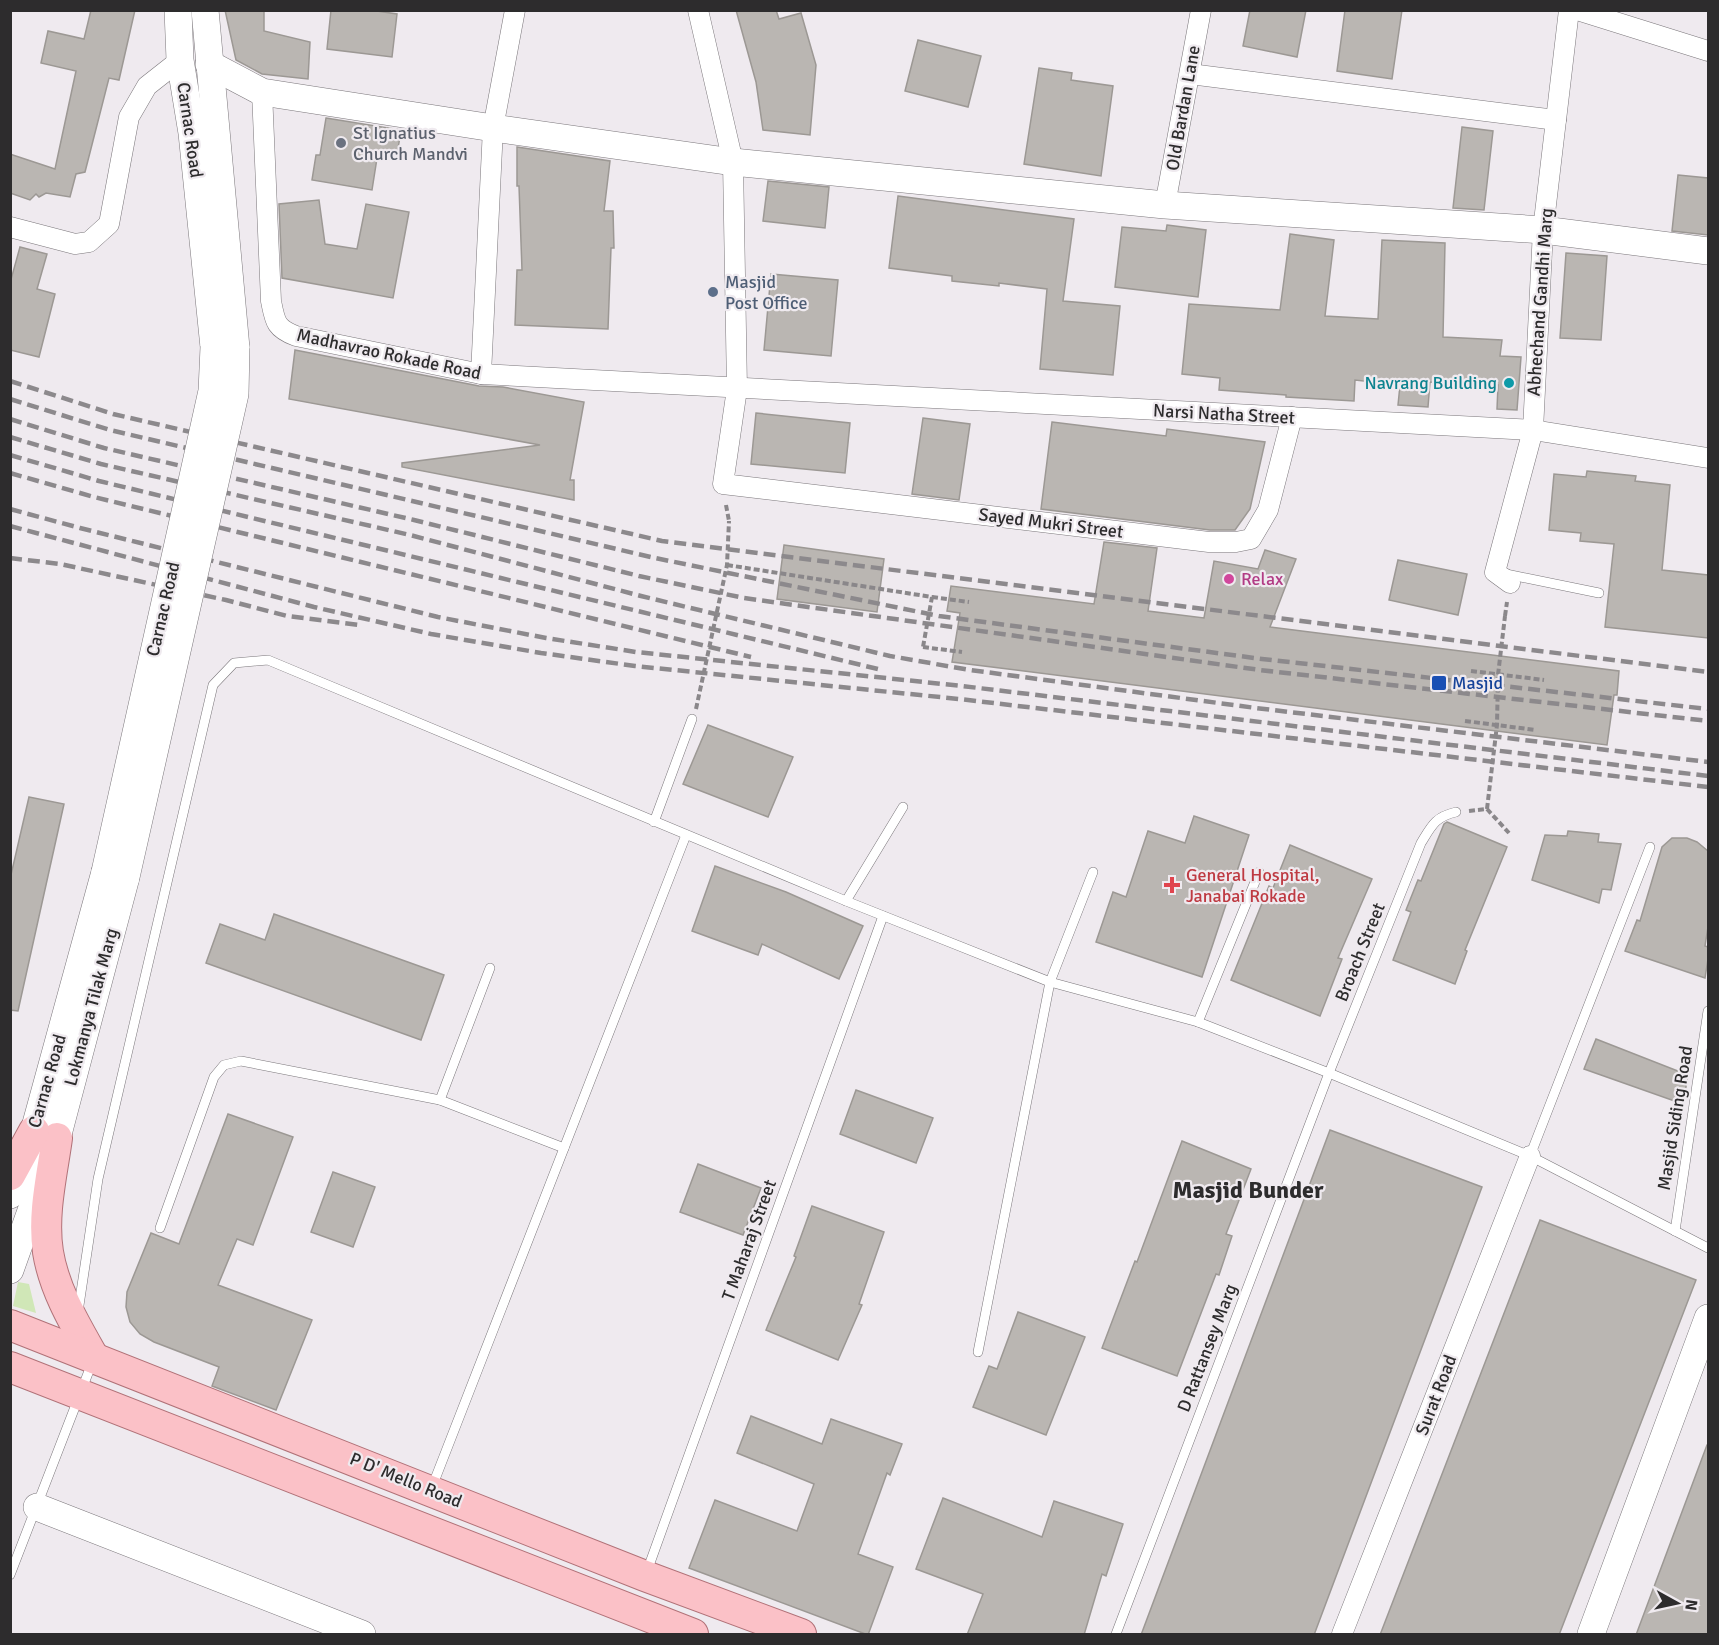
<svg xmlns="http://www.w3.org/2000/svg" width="1719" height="1645" font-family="Signika,sans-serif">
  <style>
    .green { fill: #d0e7b7 }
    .building { fill: #bab6b2; stroke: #9c9894; stroke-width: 1.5 }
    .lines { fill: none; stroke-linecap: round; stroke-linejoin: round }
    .lane-casing { stroke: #7b777b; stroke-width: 10 }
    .street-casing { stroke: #7b777b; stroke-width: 21 }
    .secondary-casing { stroke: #7b777b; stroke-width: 28 }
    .primary-casing { stroke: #b17278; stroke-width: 32 }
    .path { stroke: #8a878a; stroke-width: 4; stroke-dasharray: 6 3; stroke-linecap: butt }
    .lane { stroke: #fff; stroke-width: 9 }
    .street { stroke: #fff; stroke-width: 20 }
    .secondary { stroke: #fff; stroke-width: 27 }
    .primary { stroke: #fbc1c7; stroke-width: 30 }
    .rail { stroke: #8c898c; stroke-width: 4.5; stroke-dasharray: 12 6; stroke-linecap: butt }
    .secondary-bridge-casing { stroke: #7b777b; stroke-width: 28; stroke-linecap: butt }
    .path-bridge { stroke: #8a878a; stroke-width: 4; stroke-dasharray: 6 3; stroke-linecap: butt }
    .secondary-bridge { stroke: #fff; stroke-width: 27 }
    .worship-dot { fill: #6b7280; stroke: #efeaef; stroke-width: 2 }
    .service-dot { fill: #5c6f8a; stroke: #efeaef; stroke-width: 2 }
    .culture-dot { fill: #0f9aa8; stroke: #efeaef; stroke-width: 2 }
    .hotel-dot { fill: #d1479c; stroke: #efeaef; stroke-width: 2 }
    .transit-dot { fill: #1a4fb4; stroke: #efeaef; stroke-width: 2 }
    .health-dot { fill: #e0444e; stroke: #efeaef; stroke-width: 2 }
    .labels { text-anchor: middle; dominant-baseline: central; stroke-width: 4.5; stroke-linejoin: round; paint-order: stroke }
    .street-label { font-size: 18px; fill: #2d2c2d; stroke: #efeaef }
    .worship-label { font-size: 18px; fill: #5b616d; stroke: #efeaef; text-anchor: start }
    .service-label { font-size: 18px; fill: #4e5e75; stroke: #efeaef; text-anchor: start }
    .culture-label { font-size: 18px; fill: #0d838f; stroke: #efeaef; text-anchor: end }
    .hotel-label { font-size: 18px; fill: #b23c85; stroke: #efeaef; text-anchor: start }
    .transit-label { font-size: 18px; fill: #164399; stroke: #efeaef; text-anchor: start }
    .health-label { font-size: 18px; fill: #be3a42; stroke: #efeaef; text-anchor: start }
    .district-label { font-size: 24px; font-weight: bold; fill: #2d2c2d; stroke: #efeaef }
  </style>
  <rect width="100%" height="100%" fill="#efeaef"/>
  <!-- green -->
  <path class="green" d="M18 1282 29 1284 36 1313 13 1306Z"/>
  <!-- building -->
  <g class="building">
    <path d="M91 10H135L119 80 109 78 85 172 76 174 70 197 46 193 39 197 36 194 30 200 10 193V154L55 169 76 71 41 63 48 31 84 39Z"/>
    <path d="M225 10H264V31L310 42 308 79 262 74 236 60Z"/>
    <path d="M331 10H370L397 14 392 57 327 49Z"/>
    <path d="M736 10H776L779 19 801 13 816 65 810 135 763 130 756 82Z"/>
    <path d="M1250 10H1306L1297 57 1243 46Z"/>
    <path d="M1345 10H1402L1392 79 1337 71Z"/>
    <path d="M918 40 981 56 968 107 905 91Z"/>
    <path d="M1039 68 1072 73 1071 80 1113 86 1101 176 1024 164Z"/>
    <path d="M326 118 401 130 397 155 378 152 372 190 312 180 316 155H320Z"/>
    <path d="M1462 127 1493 131 1484 210 1453 208Z"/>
    <path d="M517 147 610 161 604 211H613L614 248H611L608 329 515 325 517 270H522L519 186H517Z"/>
    <path d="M1678 175 1708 178V235L1672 231Z"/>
    <path d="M768 181 829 187 825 228 763 221Z"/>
    <path d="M898 196 1074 219 1063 301 1120 306 1113 375 1040 369 1047 289 999 283V286L952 281V276L889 268Z"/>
    <path d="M319 200 325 244 357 249 366 204 409 212 393 298 282 278 279 204Z"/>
    <path d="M1167 225 1206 230 1198 297 1115 287 1122 227 1166 231Z"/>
    <path d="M1290 234 1334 240 1325 316 1378 319 1382 240 1445 243 1443 337 1502 340 1500 356 1521 357 1517 410 1497 409 1498 385 1430 382 1428 407 1398 405 1400 385 1355 380 1354 401 1286 397V395L1219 390 1220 378 1182 374 1189 304 1280 310Z"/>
    <path d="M20 247 47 254 37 289 55 294 39 357 10 350V283Z"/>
    <path d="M1566 253 1607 256 1601 340 1560 338Z"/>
    <path d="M771 274 838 280 831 356 764 350Z"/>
    <path d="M295 350 479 386 503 387 584 402 570 480H574V500L402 467V463L540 445 289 399Z"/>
    <path d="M756 413 850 423 845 473 751 464Z"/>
    <path d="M923 418 970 424 959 500 912 494Z"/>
    <path d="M1052 422 1166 436 1167 429 1265 442 1250 509 1235 530H1210L1041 509Z"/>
    <path d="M1587 471 1636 476 1635 481 1670 485 1662 570 1708 575V638L1605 627 1614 544 1580 541 1581 533 1549 530 1554 474 1586 477Z"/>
    <path d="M1104 542 1157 548 1148 611 1204 618 1214 561 1258 569 1265 550 1296 559 1270 627 1619 671 1617 695H1614L1607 745 952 662 960 613 947 611 951 586 1094 604Z"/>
    <path d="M784 545 884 559 877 612 777 599Z"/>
    <path d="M1398 560 1467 574 1458 615 1389 600Z"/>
    <path d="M708 725 793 757 768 817 683 784Z"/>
    <path d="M29 797 64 804 18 1011 10 1010V879Z"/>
    <path d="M1194 816 1249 835 1202 977 1096 942 1113 892 1126 897 1148 831 1185 843Z"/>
    <path d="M1447 822 1507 847 1465 950 1467 951 1455 984 1393 960 1411 912 1406 910 1418 880 1421 881 1444 824Z"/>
    <path d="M1568 831 1599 834 1598 842 1621 844 1611 890 1602 889 1599 903 1532 880 1545 835 1567 836Z"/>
    <path d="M1672 838H1687L1697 842 1708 851V927L1705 946 1708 947V959L1705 978 1625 951 1637 920 1640 921 1662 847Z"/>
    <path d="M1290 845 1372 879 1338 958 1342 959 1320 1016 1231 980 1269 886 1273 888Z"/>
    <path d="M715 866 786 892 863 926 839 979 762 944 758 955 692 931Z"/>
    <path d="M274 914 444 975 421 1040 206 963 220 924 265 940Z"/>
    <path d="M1596 1039 1688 1075 1683 1104 1584 1069Z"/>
    <path d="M856 1090 933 1118 916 1163 840 1134Z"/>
    <path d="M228 1114 293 1137 253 1245 237 1239 218 1285 312 1320 276 1410 212 1386 219 1367 154 1342 140 1334 130 1322 126 1307 127 1292 151 1233 179 1244Z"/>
    <path d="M1330 1130 1482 1187 1314 1635H1141Z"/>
    <path d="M1182 1141 1251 1169 1226 1234 1232 1236 1219 1275 1216 1274 1177 1376 1102 1348 1135 1261 1137 1262Z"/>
    <path d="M698 1164 761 1188 743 1235 680 1212Z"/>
    <path d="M333 1172 375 1187 353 1247 311 1232Z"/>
    <path d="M812 1206 884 1232 859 1304 862 1305 838 1360 766 1330 796 1257 794 1256Z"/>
    <path d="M1540 1220 1696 1280 1559 1635H1380Z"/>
    <path d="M1018 1312 1085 1337 1046 1435 973 1407 989 1366 997 1369Z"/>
    <path d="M751 1416 822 1444 831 1419 902 1444 890 1475 887 1473 858 1554 893 1567 868 1635 689 1568 715 1500 797 1531 814 1484 737 1453Z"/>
    <path d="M1707 1445H1708V1635H1636Z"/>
    <path d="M943 1498 1042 1537 1054 1501 1123 1524 1106 1576 1102 1574 1084 1635H967L983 1594 916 1569Z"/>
  </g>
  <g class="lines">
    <defs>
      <g id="lane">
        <path d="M1506 574 1599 593"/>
        <path d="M654 822 692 719"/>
        <path d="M846 901 903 807"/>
        <path d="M1198 1022 1259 872"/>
        <path d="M440 1100 490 968"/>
        <path d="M1530 1156 1650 847"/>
        <path d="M160 1228 214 1077 224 1065 241 1061 440 1100 564 1148"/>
        <path d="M1675 1231 1708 1011"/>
        <path d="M78 1312 98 1179 213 685 234 663 268 660 846 901 1050 982 1198 1022 1329 1073 1530 1156 1708 1248"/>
        <path d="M978 1352 1050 982 1093 872"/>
        <path d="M432 1487 686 835"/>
        <path d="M646 1574 883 916"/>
        <path d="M10 1575 92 1363"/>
        <path d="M1116 1634 1329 1073 1421 843C1432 825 1435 817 1456 812"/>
      </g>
      <g id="street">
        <path d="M698 10 733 162 737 389 723 484 1209 542H1236L1251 539 1268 510 1292 417"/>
        <path d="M1577 10 1708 51"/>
        <path d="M1190 74 1556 120"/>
        <path d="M262 92 271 301C275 321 275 328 296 336L481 374 1533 430 1708 458"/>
        <path d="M1165 205 1201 10"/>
        <path d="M10 227 75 244 89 242 109 224 129 117 147 86 180 60"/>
        <path d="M481 374 493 128 515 10"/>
        <path d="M1510 583 1495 572 1533 430 1543 230 1569 10"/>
        <path d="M1342 1634 1530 1156"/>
      </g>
      <g id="secondary">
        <path d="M178 10 180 60 192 133 214 347"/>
        <path d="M205 10 236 348"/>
        <path d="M209 64 262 92 493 128 733 162 1165 205 1543 230 1708 251"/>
        <path d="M10 1195 34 1131 105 872"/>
        <path d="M10 1270 57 1138 126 877"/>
        <path d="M37 1507 362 1634"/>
        <path d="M1591 1634 1708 1318"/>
      </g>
      <g id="primary">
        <path d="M57 1138C52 1175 42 1215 48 1252 54 1290 76 1326 94 1358"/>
        <path d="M10 1175 34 1131"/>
        <path d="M10 1325 645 1576 801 1634"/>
        <path d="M10 1367 693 1634"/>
      </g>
    </defs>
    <!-- lane casing -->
    <use href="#lane" class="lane-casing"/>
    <!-- street casing -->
    <use href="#street" class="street-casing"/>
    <!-- secondary casing -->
    <use href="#secondary" class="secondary-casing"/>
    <!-- primary casing -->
    <use href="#primary" class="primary-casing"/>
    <!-- path -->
    <g class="path">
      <path d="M726 505 729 521"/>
      <path d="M932 597 969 602"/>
      <path d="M1505 616 1507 602"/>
      <path d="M923 647 962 652"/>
      <path d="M1471 671 1544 680"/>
      <path d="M1465 721 1536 730"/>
      <path d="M1469 811 1487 809 1509 833"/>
    </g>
    <!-- lane -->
    <use href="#lane" class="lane"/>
    <!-- street -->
    <use href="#street" class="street"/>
    <!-- secondary -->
    <use href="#secondary" class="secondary"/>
    <!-- primary -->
    <use href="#primary" class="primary"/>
    <!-- rail -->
    <g class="rail">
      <path d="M10 381 113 414 662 541 1708 672"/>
      <path d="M10 399 110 430 655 558 939 616 1262 659 1708 709"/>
      <path d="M10 419 104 448 414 520 639 576 744 598 1260 670 1708 721"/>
      <path d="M10 437 101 464 410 535 641 596 890 656 970 670 1256 708 1708 762"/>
      <path d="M10 455 99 481 882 670"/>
      <path d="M10 473 94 497 751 657"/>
      <path d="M10 509 80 528 438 617 546 638 636 652 962 686 1708 776"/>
      <path d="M10 526 314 607 431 634 541 653 635 666 959 699 1708 787"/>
      <path d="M10 558 60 564 226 600 287 616 360 625"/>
    </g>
    <defs>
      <g id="secondary-bridge">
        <path d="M105 872 212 391 214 347"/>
        <path d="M126 877 235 394 236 348"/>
      </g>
    </defs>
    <!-- secondary-bridge casing -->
    <use href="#secondary-bridge" class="secondary-bridge-casing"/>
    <!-- path-bridge -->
    <g class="path-bridge">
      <path d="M727 565 932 597 923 647"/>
      <path d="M696 709 727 565 729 521"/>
      <path d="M1487 809 1497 725 1498 675 1505 616"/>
    </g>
    <!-- secondary-bridge -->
    <use href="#secondary-bridge" class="secondary-bridge"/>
  </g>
  <!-- markers -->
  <circle class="worship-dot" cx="341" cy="143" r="6"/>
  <circle class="service-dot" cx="713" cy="292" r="6"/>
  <circle class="culture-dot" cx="1509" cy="383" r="6"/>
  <circle class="hotel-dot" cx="1229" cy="579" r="6"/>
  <rect class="transit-dot" x="1431" y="675" width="16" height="16" rx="3"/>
  <path class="health-dot" d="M1169 876h6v6h6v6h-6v6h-6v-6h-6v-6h6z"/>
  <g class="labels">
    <!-- street labels -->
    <g class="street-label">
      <text transform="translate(1183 108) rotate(-80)">Old Bardan Lane</text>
      <text transform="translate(190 130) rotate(82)">Carnac Road</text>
      <text transform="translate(1540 302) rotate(-86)">Abhechand Gandhi Marg</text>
      <text transform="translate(389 354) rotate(12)">Madhavrao Rokade Road</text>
      <text transform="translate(1224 414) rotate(3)">Narsi Natha Street</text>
      <text transform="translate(1051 523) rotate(7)">Sayed Mukri Street</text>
      <text transform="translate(163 609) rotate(-77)">Carnac Road</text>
      <text transform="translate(1360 952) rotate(-68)">Broach Street</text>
      <text transform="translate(91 1007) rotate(-75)">Lokmanya Tilak Marg</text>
      <text transform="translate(47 1081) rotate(-74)">Carnac Road</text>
      <text transform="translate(1675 1118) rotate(-81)">Masjid Siding Road</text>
      <text transform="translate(749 1240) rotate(-70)">T Maharaj Street</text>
      <text transform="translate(1207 1348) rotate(-69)">D Rattansey Marg</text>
      <text transform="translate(1436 1395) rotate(-69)">Surat Road</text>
      <text transform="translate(406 1480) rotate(22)">P D' Mello Road</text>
    </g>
    <!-- worship labels -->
    <g class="worship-label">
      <text x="353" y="133">St Ignatius<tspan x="353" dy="21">Church Mandvi</tspan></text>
    </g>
    <!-- service labels -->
    <g class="service-label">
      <text x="725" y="282">Masjid<tspan x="725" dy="21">Post Office</tspan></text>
    </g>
    <!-- culture labels -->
    <g class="culture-label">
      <text x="1497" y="383">Navrang Building</text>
    </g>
    <!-- hotel labels -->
    <g class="hotel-label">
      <text x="1241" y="579">Relax</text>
    </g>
    <!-- transit labels -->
    <g class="transit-label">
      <text x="1452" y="683">Masjid</text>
    </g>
    <!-- health labels -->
    <g class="health-label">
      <text x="1186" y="875">General Hospital,<tspan x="1186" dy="21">Janabai Rokade</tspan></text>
    </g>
    <!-- district labels -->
    <g class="district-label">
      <text x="1248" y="1190">Masjid Bunder</text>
    </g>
  </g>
  <!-- border -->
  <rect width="1719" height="1645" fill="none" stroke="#2d2c2d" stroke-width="24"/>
  <!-- north arrow -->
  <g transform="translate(1677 1603) rotate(98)" stroke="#efeaef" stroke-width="4.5" paint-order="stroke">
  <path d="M0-4.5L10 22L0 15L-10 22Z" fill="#2d2c2d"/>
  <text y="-9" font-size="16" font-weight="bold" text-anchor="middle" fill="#2d2c2d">N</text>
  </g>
</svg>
